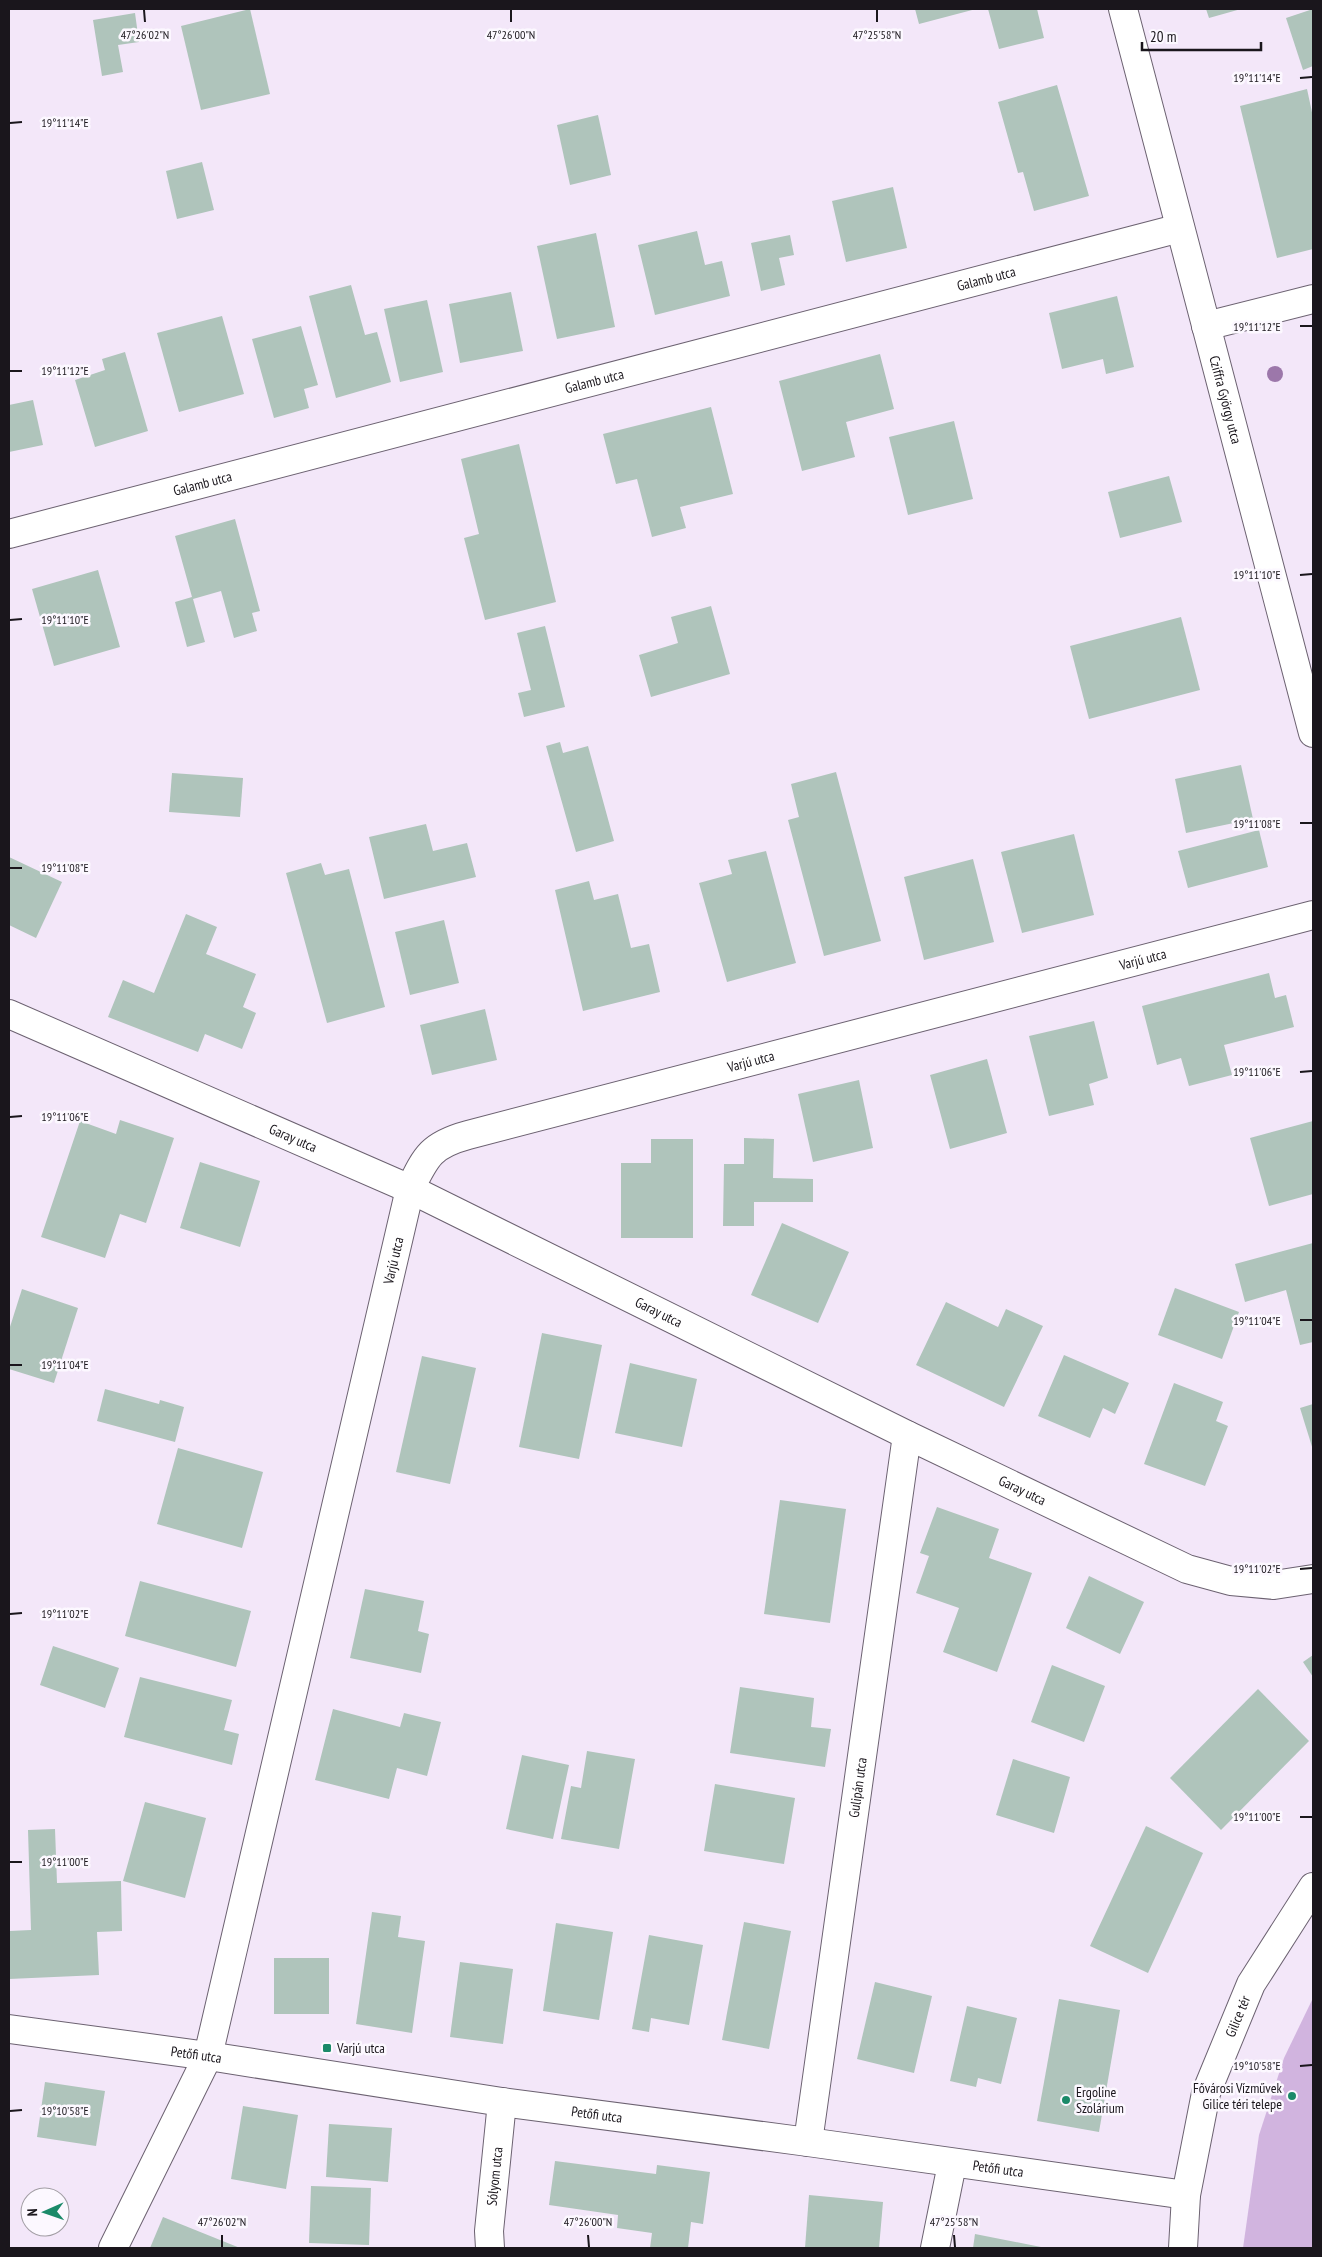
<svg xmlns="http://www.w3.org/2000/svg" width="1322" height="2257" font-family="'PT Sans Narrow',sans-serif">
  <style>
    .green { fill: #d1b4df }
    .building { fill: #afc4bb }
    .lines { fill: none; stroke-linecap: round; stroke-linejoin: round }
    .minor-casing { stroke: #6c6271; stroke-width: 30 }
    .tertiary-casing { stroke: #6c6271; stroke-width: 30 }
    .secondary-casing { stroke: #6c6271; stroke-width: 30 }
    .minor { stroke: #fff; stroke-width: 28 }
    .tertiary { stroke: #fff; stroke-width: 28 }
    .secondary { stroke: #fff; stroke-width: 28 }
    .tree { fill: #9c77aa }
    .ticks { fill: none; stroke: #1a161c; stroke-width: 2 }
    .poi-dot { fill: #1b8a69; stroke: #fcf8ff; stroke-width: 2 }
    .labels { text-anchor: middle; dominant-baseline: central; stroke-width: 5; stroke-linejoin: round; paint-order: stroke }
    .street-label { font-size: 14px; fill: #1a161c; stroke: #fcf8ff }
    .poi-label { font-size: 14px; fill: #1a161c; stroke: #fcf8ff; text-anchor: start }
    .ticks-label { font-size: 12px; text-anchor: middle; fill: #1a161c; stroke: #fcf8ff; stroke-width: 5; stroke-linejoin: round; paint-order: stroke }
  </style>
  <rect width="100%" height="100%" fill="#f3e7f9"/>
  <!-- green -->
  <path class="green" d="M1313 1998V2248H1243L1259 2135 1284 2058Z"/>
  <!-- building -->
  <g class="building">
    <path d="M250 9 270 94 201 110 181 26Z"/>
    <path d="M915 9H976L919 24Z"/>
    <path d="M988 9H1037L1044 38 999 49Z"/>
    <path d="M1206 9H1241L1209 18Z"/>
    <path d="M1313 9V66L1303 70 1286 18Z"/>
    <path d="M135 13 139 42 118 45 123 72 102 76 93 20Z"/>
    <path d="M1057 85 1089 196 1034 211 1023 172 1018 173 998 102Z"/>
    <path d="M1307 89 1313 117V249L1277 258 1240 106Z"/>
    <path d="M598 115 611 175 570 185 557 125Z"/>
    <path d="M202 162 214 210 177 219 166 171Z"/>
    <path d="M893 187 907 248 846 262 832 201Z"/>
    <path d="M697 231 705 265 722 261 730 296 655 315 638 245Z"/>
    <path d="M596 233 615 327 557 339 537 246Z"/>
    <path d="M790 235 794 255 779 258 785 285 761 291 751 243Z"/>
    <path d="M351 285 365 335 377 332 391 382 336 398 309 296Z"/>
    <path d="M511 292 523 351 460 363 449 304Z"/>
    <path d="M1117 296 1134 367 1106 374 1103 359 1062 369 1049 313Z"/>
    <path d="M427 300 443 372 400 382 384 309Z"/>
    <path d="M222 316 244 394 179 412 157 333Z"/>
    <path d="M301 326 318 385 304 389 309 408 274 418 252 339Z"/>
    <path d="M125 352 148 431 95 447 75 380 105 370 102 359Z"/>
    <path d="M880 354 894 409 846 422 855 457 802 471 779 381Z"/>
    <path d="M33 400 43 445 9 452V405Z"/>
    <path d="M711 407 733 494 680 507 686 528 652 537 637 479 616 484 603 434Z"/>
    <path d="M954 421 973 499 908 515 889 437Z"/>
    <path d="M519 444 556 602 485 620 464 538 479 534 461 459Z"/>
    <path d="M1169 476 1182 522 1120 538 1108 492Z"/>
    <path d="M235 519 260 611 252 613 257 631 234 638 221 591 193 599 205 642 187 647 175 602 192 597 175 536Z"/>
    <path d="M98 570 120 647 54 666 32 589Z"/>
    <path d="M711 606 730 674 651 697 639 655 678 643 671 617Z"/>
    <path d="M1181 617 1200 690 1089 719 1070 646Z"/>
    <path d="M545 626 565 707 524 717 518 693 531 690 517 633Z"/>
    <path d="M560 742 563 753 588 746 614 841 576 852 546 746Z"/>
    <path d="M1241 765 1253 819 1186 833 1175 779Z"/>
    <path d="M836 772 881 941 824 956 788 820 799 817 791 784Z"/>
    <path d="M172 773 243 778 240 817 169 812Z"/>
    <path d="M426 824 433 851 467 843 476 877 384 899 369 837Z"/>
    <path d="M1259 830 1268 867 1188 888 1178 851Z"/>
    <path d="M1074 834 1094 915 1022 933 1001 852Z"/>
    <path d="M766 851 796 963 727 982 699 883 732 874 728 860Z"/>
    <path d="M9 857 62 882 36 938 9 925Z"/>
    <path d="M973 859 994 942 924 960 904 877Z"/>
    <path d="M321 863 325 875 349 869 385 1007 327 1023 286 873Z"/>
    <path d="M589 881 594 900 618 894 631 948 649 944 660 992 583 1011 555 890Z"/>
    <path d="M186 914 217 927 206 954 256 974 243 1007 256 1013 242 1049 205 1034 198 1052 108 1017 123 980 154 993Z"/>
    <path d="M444 920 459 983 410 995 395 932Z"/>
    <path d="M1269 973 1275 998 1286 995 1294 1027 1224 1045 1232 1075 1189 1086 1181 1058 1157 1065 1142 1006Z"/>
    <path d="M485 1009 497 1060 432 1075 420 1025Z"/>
    <path d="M1094 1021 1108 1078 1089 1084 1094 1105 1049 1116 1029 1036Z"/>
    <path d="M987 1059 1007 1133 950 1149 930 1075Z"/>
    <path d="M859 1080 873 1148 813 1162 798 1094Z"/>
    <path d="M120 1120 174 1138 146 1223 120 1214 105 1258 41 1237 80 1121 116 1134Z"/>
    <path d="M1313 1121V1194L1269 1206 1250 1138Z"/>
    <path d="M744 1138 774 1139 773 1178 813 1179V1202H754V1226H723L724 1164H744Z"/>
    <path d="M651 1139H693V1238H621V1163H651Z"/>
    <path d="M200 1162 260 1181 240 1247 180 1228Z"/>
    <path d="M782 1223 849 1252 818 1323 751 1295Z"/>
    <path d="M1313 1243V1342L1300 1345 1286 1290 1245 1302 1235 1264Z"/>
    <path d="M1175 1288 1239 1312 1222 1359 1158 1335Z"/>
    <path d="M22 1289 78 1308 54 1383 9 1369V1330Z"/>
    <path d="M946 1302 998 1327 1006 1309 1043 1326 1004 1407 916 1365Z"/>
    <path d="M542 1333 602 1345 579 1459 519 1447Z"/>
    <path d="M1064 1355 1129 1383 1115 1414 1103 1408 1090 1438 1038 1416Z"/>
    <path d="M422 1356 476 1368 450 1484 396 1472Z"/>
    <path d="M630 1363 697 1379 682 1447 615 1433Z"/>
    <path d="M1174 1383 1223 1402 1216 1421 1228 1426 1205 1486 1144 1464Z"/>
    <path d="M105 1389 159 1404 160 1400 184 1407 175 1442 97 1421Z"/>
    <path d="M1313 1404V1450L1300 1408Z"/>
    <path d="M178 1448 263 1472 242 1548 157 1524Z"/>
    <path d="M780 1500 846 1509 830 1623 764 1614Z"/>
    <path d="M937 1507 999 1529 989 1558 1032 1573 997 1672 943 1652 959 1608 916 1593 929 1556 920 1553Z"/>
    <path d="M1089 1576 1144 1602 1120 1654 1066 1628Z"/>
    <path d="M140 1581 251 1611 236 1667 125 1636Z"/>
    <path d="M365 1589 424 1601 418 1631 429 1634 421 1673 350 1658Z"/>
    <path d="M53 1646 119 1668 105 1708 40 1685Z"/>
    <path d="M1313 1655V1677L1303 1662Z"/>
    <path d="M1052 1665 1105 1686 1084 1742 1031 1722Z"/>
    <path d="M140 1677 232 1700 224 1730 239 1734 232 1765 124 1737Z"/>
    <path d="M740 1687 814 1698 811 1727 831 1729 825 1767 730 1753Z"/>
    <path d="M1258 1689 1309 1741 1221 1830 1170 1778Z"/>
    <path d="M333 1709 400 1727 404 1713 441 1722 427 1776 397 1768 389 1799 315 1780Z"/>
    <path d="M587 1751 635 1759 619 1849 561 1839 571 1786 581 1788Z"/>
    <path d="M522 1755 569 1765 553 1839 506 1829Z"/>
    <path d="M1013 1759 1070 1777 1054 1833 996 1815Z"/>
    <path d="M715 1784 795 1798 784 1864 704 1851Z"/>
    <path d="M145 1802 206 1818 185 1898 123 1881Z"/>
    <path d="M1146 1826 1203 1853 1148 1973 1090 1946Z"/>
    <path d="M55 1829 57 1883 121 1881 122 1931 97 1932 99 1975 9 1979V1931L31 1930 28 1830Z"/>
    <path d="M372 1912 401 1916 398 1937 425 1941 412 2033 356 2024Z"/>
    <path d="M744 1922 791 1931 769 2049 722 2040Z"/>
    <path d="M556 1923 613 1932 599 2020 543 2011Z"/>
    <path d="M649 1935 703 1945 689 2025 651 2018 649 2032 632 2029Z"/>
    <rect x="274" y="1958" width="55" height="56"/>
    <path d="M460 1962 513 1969 503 2044 450 2037Z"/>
    <path d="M875 1982 932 1996 914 2073 857 2059Z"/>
    <path d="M1059 1999 1120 2010 1099 2132 1037 2121Z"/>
    <path d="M967 2006 1017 2018 1001 2084 978 2078 976 2087 950 2081Z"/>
    <path d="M45 2082 105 2091 96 2146 37 2137Z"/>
    <path d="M243 2106 298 2115 286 2189 231 2179Z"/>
    <path d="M329 2124 392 2128 388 2182 326 2177Z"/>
    <path d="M555 2161 656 2174 657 2165 710 2172 703 2224 691 2222 688 2248H650L652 2233 617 2228 618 2215 549 2205Z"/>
    <path d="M311 2186 371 2188 369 2245 309 2243Z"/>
    <path d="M809 2195 883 2202 879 2248H805Z"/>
    <path d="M163 2217 240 2248H150Z"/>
    <path d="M975 2234 1041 2247V2248H973Z"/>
  </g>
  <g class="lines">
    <defs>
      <g id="minor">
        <path d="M1206 326 1313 299"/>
        <path id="s1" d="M9 534 1180 228"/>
        <path id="s2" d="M9 1014 410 1189 907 1435 1187 1569 1231 1581 1274 1585 1313 1579"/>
        <path id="s3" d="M808 2142 907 1435"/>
        <path id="s4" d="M113 2248 208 2056 410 1189C426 1156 431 1145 468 1135L1313 915"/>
        <path id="s5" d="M490 2248 489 2231 502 2102"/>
        <path d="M935 2248 952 2164"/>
      </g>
      <g id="tertiary">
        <path id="s6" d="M1123 9 1313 733"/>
      </g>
      <g id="secondary">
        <path id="s7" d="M9 2029 208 2056 502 2102 808 2142 1186 2195"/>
        <path id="s8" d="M1183 2248 1186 2195 1206 2093 1251 1984 1313 1887"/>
      </g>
    </defs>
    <!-- minor casing -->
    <use href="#minor" class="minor-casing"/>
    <!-- tertiary casing -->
    <use href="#tertiary" class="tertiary-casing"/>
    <!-- secondary casing -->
    <use href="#secondary" class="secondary-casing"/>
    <!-- minor -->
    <use href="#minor" class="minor"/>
    <!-- tertiary -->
    <use href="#tertiary" class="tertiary"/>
    <!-- secondary -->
    <use href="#secondary" class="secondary"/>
  </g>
  <!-- trees -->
  <circle class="tree" cx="1275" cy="374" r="8"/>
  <!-- ticks -->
  <path class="ticks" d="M144 10 145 22M511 10V22M877 10V22M1300 78 1312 77M10 123 22 122M1300 326H1312M10 371H22M1300 575 1312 574M10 620 22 619M1300 823H1312M10 868H22M1300 1072 1312 1071M10 1117 22 1116M1300 1320H1312M10 1365H22M1300 1569 1312 1568M10 1614 22 1613M1300 1817H1312M10 1862H22M1300 2066 1312 2065M10 2111 22 2110M222 2235V2247M588 2235 589 2247M954 2235 955 2247"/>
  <!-- markers -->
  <g class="poi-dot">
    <rect x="322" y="2043" width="10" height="10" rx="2.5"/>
    <circle cx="1292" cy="2096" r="5"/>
    <circle cx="1066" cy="2100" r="5"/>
  </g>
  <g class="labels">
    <!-- street labels -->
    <g class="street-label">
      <text stroke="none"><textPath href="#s1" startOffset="1010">Galamb utca</textPath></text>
      <text stroke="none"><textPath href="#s1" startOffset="605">Galamb utca</textPath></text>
      <text stroke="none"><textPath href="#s6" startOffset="404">Cziffra György utca</textPath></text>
      <text stroke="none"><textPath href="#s1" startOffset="200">Galamb utca</textPath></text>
      <text stroke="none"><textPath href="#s4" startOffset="1885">Varjú utca</textPath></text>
      <text stroke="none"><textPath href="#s4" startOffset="1480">Varjú utca</textPath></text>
      <text stroke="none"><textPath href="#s2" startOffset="310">Garay utca</textPath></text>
      <text stroke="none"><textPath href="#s4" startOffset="1031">Varjú utca</textPath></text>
      <text stroke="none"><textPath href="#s2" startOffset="715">Garay utca</textPath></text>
      <text stroke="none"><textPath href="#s2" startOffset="1120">Garay utca</textPath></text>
      <text stroke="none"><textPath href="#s3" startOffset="358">Gulipán utca</textPath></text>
      <text stroke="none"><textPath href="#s8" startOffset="240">Gilice tér</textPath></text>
      <text stroke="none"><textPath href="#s7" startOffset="189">Petőfi utca</textPath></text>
      <text stroke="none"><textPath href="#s7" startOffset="594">Petőfi utca</textPath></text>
      <text stroke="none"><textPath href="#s7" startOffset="999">Petőfi utca</textPath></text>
      <text stroke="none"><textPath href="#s5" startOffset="72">Sólyom utca</textPath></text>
    </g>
    <!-- poi labels -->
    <g class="poi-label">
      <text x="337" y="2048">Varjú utca</text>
      <text x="1282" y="2088" text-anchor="end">Fővárosi Vízművek<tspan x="1282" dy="16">Gilice téri telepe</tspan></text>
      <text x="1076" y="2092">Ergoline<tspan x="1076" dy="16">Szolárium</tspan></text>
    </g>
  </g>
  <g class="ticks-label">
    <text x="145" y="39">47°26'02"N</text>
    <text x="511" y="39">47°26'00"N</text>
    <text x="877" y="39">47°25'58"N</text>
    <text x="1257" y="82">19°11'14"E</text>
    <text x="65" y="127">19°11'14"E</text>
    <text x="1257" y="331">19°11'12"E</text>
    <text x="65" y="375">19°11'12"E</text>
    <text x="1257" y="579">19°11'10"E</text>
    <text x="65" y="624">19°11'10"E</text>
    <text x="1257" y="828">19°11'08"E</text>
    <text x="65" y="872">19°11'08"E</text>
    <text x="1257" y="1076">19°11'06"E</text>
    <text x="65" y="1121">19°11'06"E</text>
    <text x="1257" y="1325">19°11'04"E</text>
    <text x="65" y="1369">19°11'04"E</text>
    <text x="1257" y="1573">19°11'02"E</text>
    <text x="65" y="1618">19°11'02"E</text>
    <text x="1257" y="1821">19°11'00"E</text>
    <text x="65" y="1866">19°11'00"E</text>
    <text x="1257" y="2070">19°10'58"E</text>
    <text x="65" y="2115">19°10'58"E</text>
    <text x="222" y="2226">47°26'02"N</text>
    <text x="588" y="2226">47°26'00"N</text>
    <text x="954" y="2226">47°25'58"N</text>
  </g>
  <!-- border -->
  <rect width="1322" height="2257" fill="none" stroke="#1a161c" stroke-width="20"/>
  <!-- north arrow -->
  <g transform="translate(45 2212) rotate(268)"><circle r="24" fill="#fcf8ff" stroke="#a29ea4"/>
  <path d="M0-4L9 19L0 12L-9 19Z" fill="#1b8a69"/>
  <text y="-8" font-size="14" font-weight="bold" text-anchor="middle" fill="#1a161c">N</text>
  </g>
  <!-- scale -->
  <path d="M1142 42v8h119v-8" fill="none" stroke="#1a161c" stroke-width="2.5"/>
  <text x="1150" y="42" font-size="15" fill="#1a161c" stroke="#fcf8ff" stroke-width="4" paint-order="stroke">20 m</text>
</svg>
